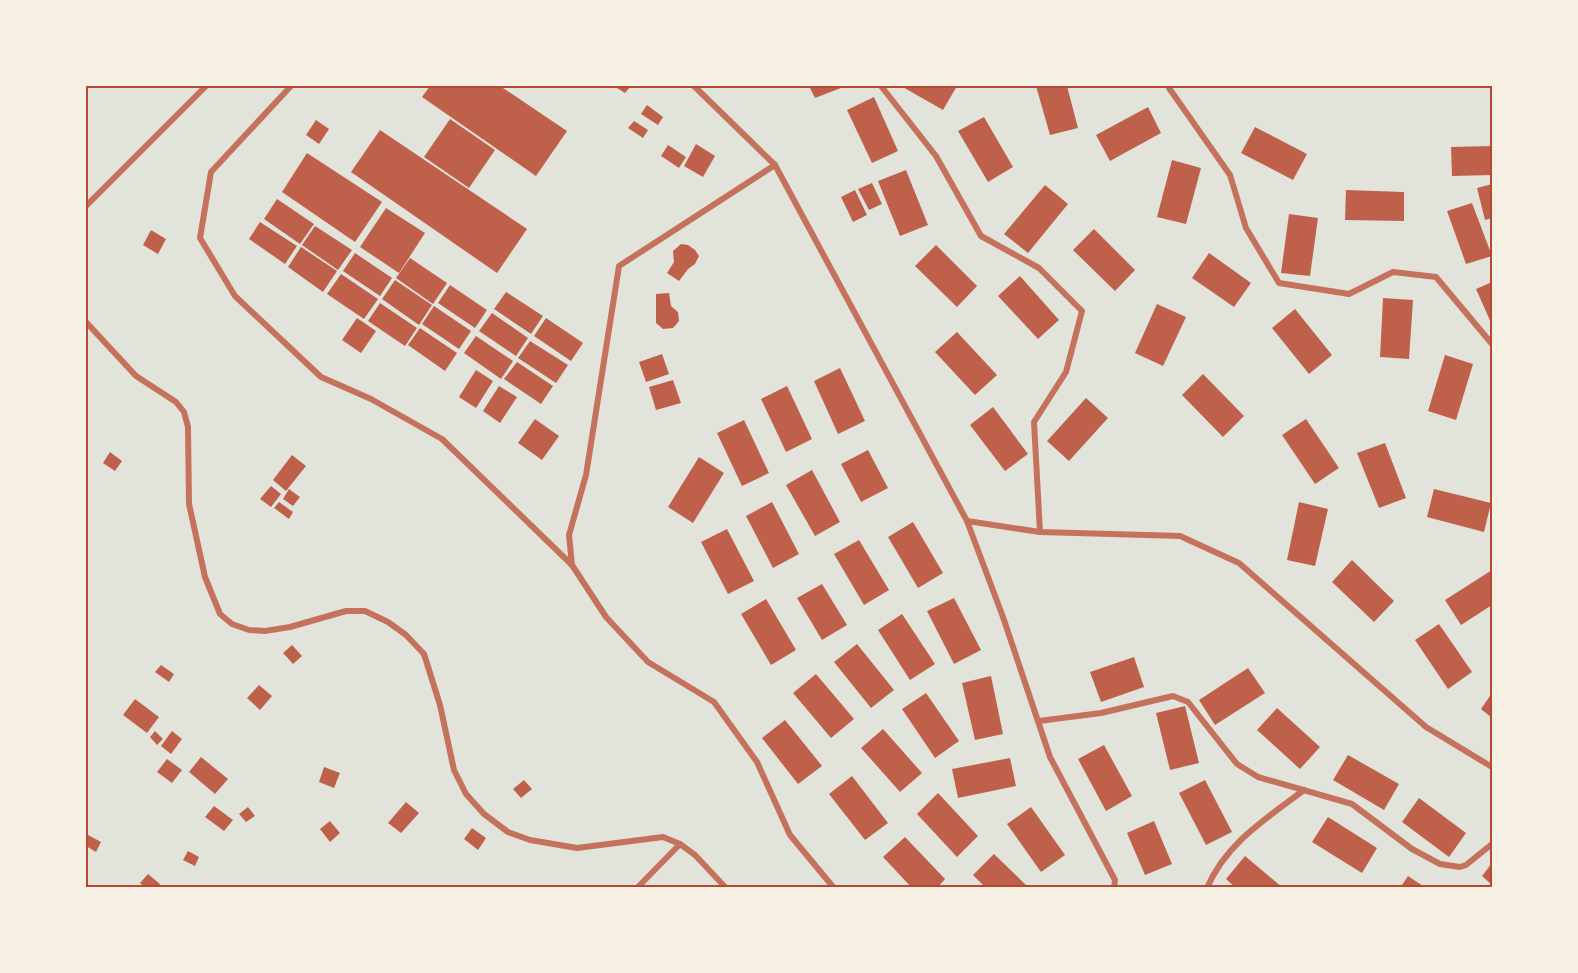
<svg xmlns="http://www.w3.org/2000/svg" width="1578" height="973" font-family="'Space Grotesk',sans-serif">
  <style>
    .green { fill: #e2e4dc }
    .building { fill: #bf614a }
    .lines { fill: none; stroke-linecap: round; stroke-linejoin: round }
    .minor { stroke: #c5725c; stroke-width: 6 }
    .neatline { fill: none; stroke: #b5482f; stroke-width: 2 }
  </style>
  <rect width="100%" height="100%" fill="#f6efe4"/>
  <!-- green -->
  <rect class="green" x="86" y="86" width="1406" height="801"/>
  <!-- building -->
  <g class="building">
    <path d="M430 86H500L567 131 536 176 422 97Z"/>
    <path d="M619 86H631L625 93 617 88Z"/>
    <path d="M809 86H846L815 98Z"/>
    <path d="M901 86H957L943 110Z"/>
    <path d="M1036 86H1067L1078 128 1050 135Z"/>
    <path d="M874 97 898 151 872 163 847 110Z"/>
    <path d="M647 105 663 117 658 125 641 114Z"/>
    <path d="M1148 107 1161 133 1110 161 1096 135Z"/>
    <path d="M984 117 1013 167 988 182 958 131Z"/>
    <path d="M450 119 495 150 469 188 424 157Z"/>
    <path d="M316 120 329 129 319 144 306 135Z"/>
    <path d="M634 121 648 130 643 138 628 128Z"/>
    <path d="M1255 127 1307 154 1293 180 1241 153Z"/>
    <path d="M380 130 527 229 497 273 351 172Z"/>
    <path d="M696 144 715 156 703 177 684 166Z"/>
    <path d="M668 145 686 157 679 168 661 156Z"/>
    <path d="M1492 146V175L1452 176 1451 147Z"/>
    <path d="M307 153 382 202 355 242 282 192Z"/>
    <path d="M1172 160 1201 168 1186 224 1157 217Z"/>
    <path d="M906 170 928 225 900 236 878 181Z"/>
    <path d="M872 183 882 204 869 210 858 189Z"/>
    <path d="M1492 184V218L1485 220 1477 188Z"/>
    <path d="M1045 185 1068 204 1028 253 1004 234Z"/>
    <path d="M855 190 867 215 853 222 841 197Z"/>
    <path d="M1346 190 1404 192V221L1345 220Z"/>
    <path d="M277 199 314 224 300 244 264 219Z"/>
    <path d="M1472 203 1492 256 1466 264 1447 211Z"/>
    <path d="M386 208 425 233 399 273 360 247Z"/>
    <path d="M1289 214 1318 218 1310 276 1281 273Z"/>
    <path d="M260 222 297 246 285 264 249 239Z"/>
    <path d="M315 226 352 250 338 270 302 245Z"/>
    <path d="M1094 229 1135 270 1115 291 1073 250Z"/>
    <path d="M151 230 166 239 158 254 143 245Z"/>
    <path d="M681 244 688 245 695 250 699 256 695 264 688 269 679 281 667 273 674 262 673 251Z"/>
    <path d="M936 245 977 286 957 307 915 266Z"/>
    <path d="M301 247 337 271 323 292 288 267Z"/>
    <path d="M355 253 392 278 380 296 343 271Z"/>
    <path d="M1209 253 1251 283 1234 307 1192 278Z"/>
    <path d="M410 258 447 283 433 304 396 278Z"/>
    <path d="M341 274 378 299 364 319 327 294Z"/>
    <path d="M1020 276 1059 320 1038 339 998 296Z"/>
    <path d="M395 280 432 305 419 325 382 299Z"/>
    <path d="M1492 282V325L1476 289Z"/>
    <path d="M450 285 487 310 475 328 438 303Z"/>
    <path d="M506 292 543 316 531 334 494 309Z"/>
    <path d="M669 293 671 306 678 312 679 321 673 328 663 329 656 323V294Z"/>
    <path d="M1383 298 1413 300 1409 359 1380 357Z"/>
    <path d="M380 303 417 328 405 346 368 321Z"/>
    <path d="M1157 304 1186 317 1163 366 1135 353Z"/>
    <path d="M434 306 471 331 459 349 422 324Z"/>
    <path d="M1295 309 1332 355 1309 374 1272 328Z"/>
    <path d="M492 313 528 338 516 356 479 331Z"/>
    <path d="M357 318 376 331 361 353 342 340Z"/>
    <path d="M546 318 583 343 571 361 534 336Z"/>
    <path d="M420 328 457 353 445 371 408 345Z"/>
    <path d="M957 332 997 375 975 395 935 352Z"/>
    <path d="M476 336 513 361 501 379 464 353Z"/>
    <path d="M530 341 568 365 556 383 518 358Z"/>
    <path d="M662 354 669 374 646 382 639 362Z"/>
    <path d="M1445 355 1473 364 1456 420 1428 411Z"/>
    <path d="M517 362 553 386 541 404 504 379Z"/>
    <path d="M840 368 865 421 838 434 814 381Z"/>
    <path d="M476 370 493 381 476 408 459 397Z"/>
    <path d="M1203 374 1244 416 1223 437 1182 395Z"/>
    <path d="M673 380 681 403 656 410 649 387Z"/>
    <path d="M499 386 517 397 500 423 483 411Z"/>
    <path d="M787 386 812 439 786 452 761 399Z"/>
    <path d="M1086 398 1108 418 1069 461 1047 441Z"/>
    <path d="M993 407 1028 454 1005 471 970 425Z"/>
    <path d="M535 419 559 436 542 460 518 443Z"/>
    <path d="M1306 419 1339 468 1315 484 1282 435Z"/>
    <path d="M744 420 769 473 742 486 717 433Z"/>
    <path d="M1385 443 1406 498 1379 508 1357 453Z"/>
    <path d="M868 450 888 488 861 502 841 464Z"/>
    <path d="M110 452 122 461 115 471 103 463Z"/>
    <path d="M292 455 306 466 286 491 273 480Z"/>
    <path d="M699 457 724 473 693 523 668 507Z"/>
    <path d="M812 470 840 522 815 536 786 485Z"/>
    <path d="M271 486 281 494 271 507 260 499Z"/>
    <path d="M289 489 300 497 293 506 283 499Z"/>
    <path d="M1434 489 1491 503 1484 532 1427 517Z"/>
    <path d="M279 502 293 512 289 519 274 508Z"/>
    <path d="M772 502 799 554 773 568 746 516Z"/>
    <path d="M1299 502 1328 509 1315 566 1287 560Z"/>
    <path d="M913 522 943 573 918 588 888 537Z"/>
    <path d="M727 529 754 581 728 594 701 542Z"/>
    <path d="M859 540 889 590 864 605 834 554Z"/>
    <path d="M1352 560 1394 601 1374 622 1332 582Z"/>
    <path d="M1492 570V605L1461 625 1445 600Z"/>
    <path d="M822 584 847 625 822 640 797 598Z"/>
    <path d="M954 598 981 650 954 664 927 611Z"/>
    <path d="M766 599 796 650 771 665 741 614Z"/>
    <path d="M902 614 935 664 910 680 878 630Z"/>
    <path d="M1439 624 1472 672 1448 689 1415 640Z"/>
    <path d="M857 644 894 690 871 708 834 662Z"/>
    <path d="M292 645 302 656 293 664 283 653Z"/>
    <path d="M1134 657 1144 687 1101 702 1090 672Z"/>
    <path d="M161 665 174 674 169 682 155 672Z"/>
    <path d="M1248 668 1265 693 1215 725 1199 700Z"/>
    <path d="M816 674 854 719 831 738 793 693Z"/>
    <path d="M991 676 1003 734 975 740 962 683Z"/>
    <path d="M259 685 272 696 260 710 247 698Z"/>
    <path d="M926 693 959 741 935 758 902 709Z"/>
    <path d="M1492 693V718L1481 709Z"/>
    <path d="M135 699 159 717 147 733 123 715Z"/>
    <path d="M1185 706 1199 763 1170 770 1156 713Z"/>
    <path d="M1277 708 1320 747 1300 769 1257 730Z"/>
    <path d="M785 720 822 766 798 784 762 738Z"/>
    <path d="M883 729 922 773 900 792 861 748Z"/>
    <path d="M155 731 163 739 157 745 150 737Z"/>
    <path d="M172 731 182 739 171 754 161 746Z"/>
    <path d="M1104 745 1132 796 1106 811 1078 759Z"/>
    <path d="M1348 755 1399 784 1384 810 1333 780Z"/>
    <path d="M201 757 228 779 215 794 189 772Z"/>
    <path d="M1010 758 1016 786 958 798 952 769Z"/>
    <path d="M167 759 182 770 172 783 157 772Z"/>
    <path d="M324 767 340 773 334 788 319 782Z"/>
    <path d="M852 776 888 823 865 840 829 794Z"/>
    <path d="M524 780 532 789 521 798 513 789Z"/>
    <path d="M1205 780 1232 832 1206 845 1179 793Z"/>
    <path d="M938 793 978 836 957 857 917 814Z"/>
    <path d="M1419 798 1466 833 1449 857 1402 822Z"/>
    <path d="M406 802 419 813 401 833 388 823Z"/>
    <path d="M214 806 233 820 224 831 205 817Z"/>
    <path d="M248 807 255 816 246 822 239 814Z"/>
    <path d="M1031 807 1065 855 1041 872 1007 824Z"/>
    <path d="M1328 817 1377 848 1362 873 1312 842Z"/>
    <path d="M330 821 340 833 330 842 320 829Z"/>
    <path d="M1154 821 1172 864 1145 875 1127 833Z"/>
    <path d="M472 828 486 838 478 850 464 839Z"/>
    <path d="M88 835 101 842 96 852 86 846Z"/>
    <path d="M905 837 945 879 937 888H912L883 857Z"/>
    <path d="M188 851 199 857 195 866 183 860Z"/>
    <path d="M994 854 1029 888H986L973 875Z"/>
    <path d="M1245 856 1283 888H1236L1226 879Z"/>
    <path d="M1492 863V885L1482 876Z"/>
    <path d="M148 874 160 884 157 888H146L140 883Z"/>
    <path d="M1408 876 1426 888H1400Z"/>
  </g>
  <g class="lines">
    <!-- minor -->
    <g class="minor">
      <path d="M291 86 211 172 200 238 235 296 321 377 371 399 442 439 572 565 606 617 648 662 714 702 757 762 790 835 834 888"/>
      <path d="M694 86 775 165 967 521 1003 617 1050 757 1115 880 1114 888"/>
      <path d="M881 86 936 156 981 236 1039 268 1082 311 1066 372 1034 422 1040 532"/>
      <path d="M1169 86V88L1230 175 1246 228 1279 283 1349 294 1393 272 1436 277 1492 344"/>
      <path d="M86 206 206 86"/>
      <path d="M86 322 136 376 176 402 184 412 188 427 189 504 205 577 220 614 232 624 249 630 265 631 290 627 346 611H365L388 622 406 635 424 654 440 705 454 770 466 794 484 814 508 832 530 840 577 848 663 837 680 844 695 855 726 888"/>
      <path d="M967 521 1040 532 1180 536 1239 563 1426 727 1492 767"/>
      <path d="M572 565 569 535 586 475 619 266 775 165"/>
      <path d="M1039 721 1101 713 1173 696 1188 702 1237 764 1258 777 1352 804 1412 849 1440 864 1460 867 1466 865 1492 844"/>
      <path d="M637 888 680 844"/>
      <path d="M1207 888C1226 843 1267 818 1304 790"/>
    </g>
  </g>
  <!-- border -->
  <rect width="1578" height="973" fill="none" stroke="#f6efe4" stroke-width="174"/>
  <rect x="87" y="87" width="1404" height="799" class="neatline"/>
</svg>
